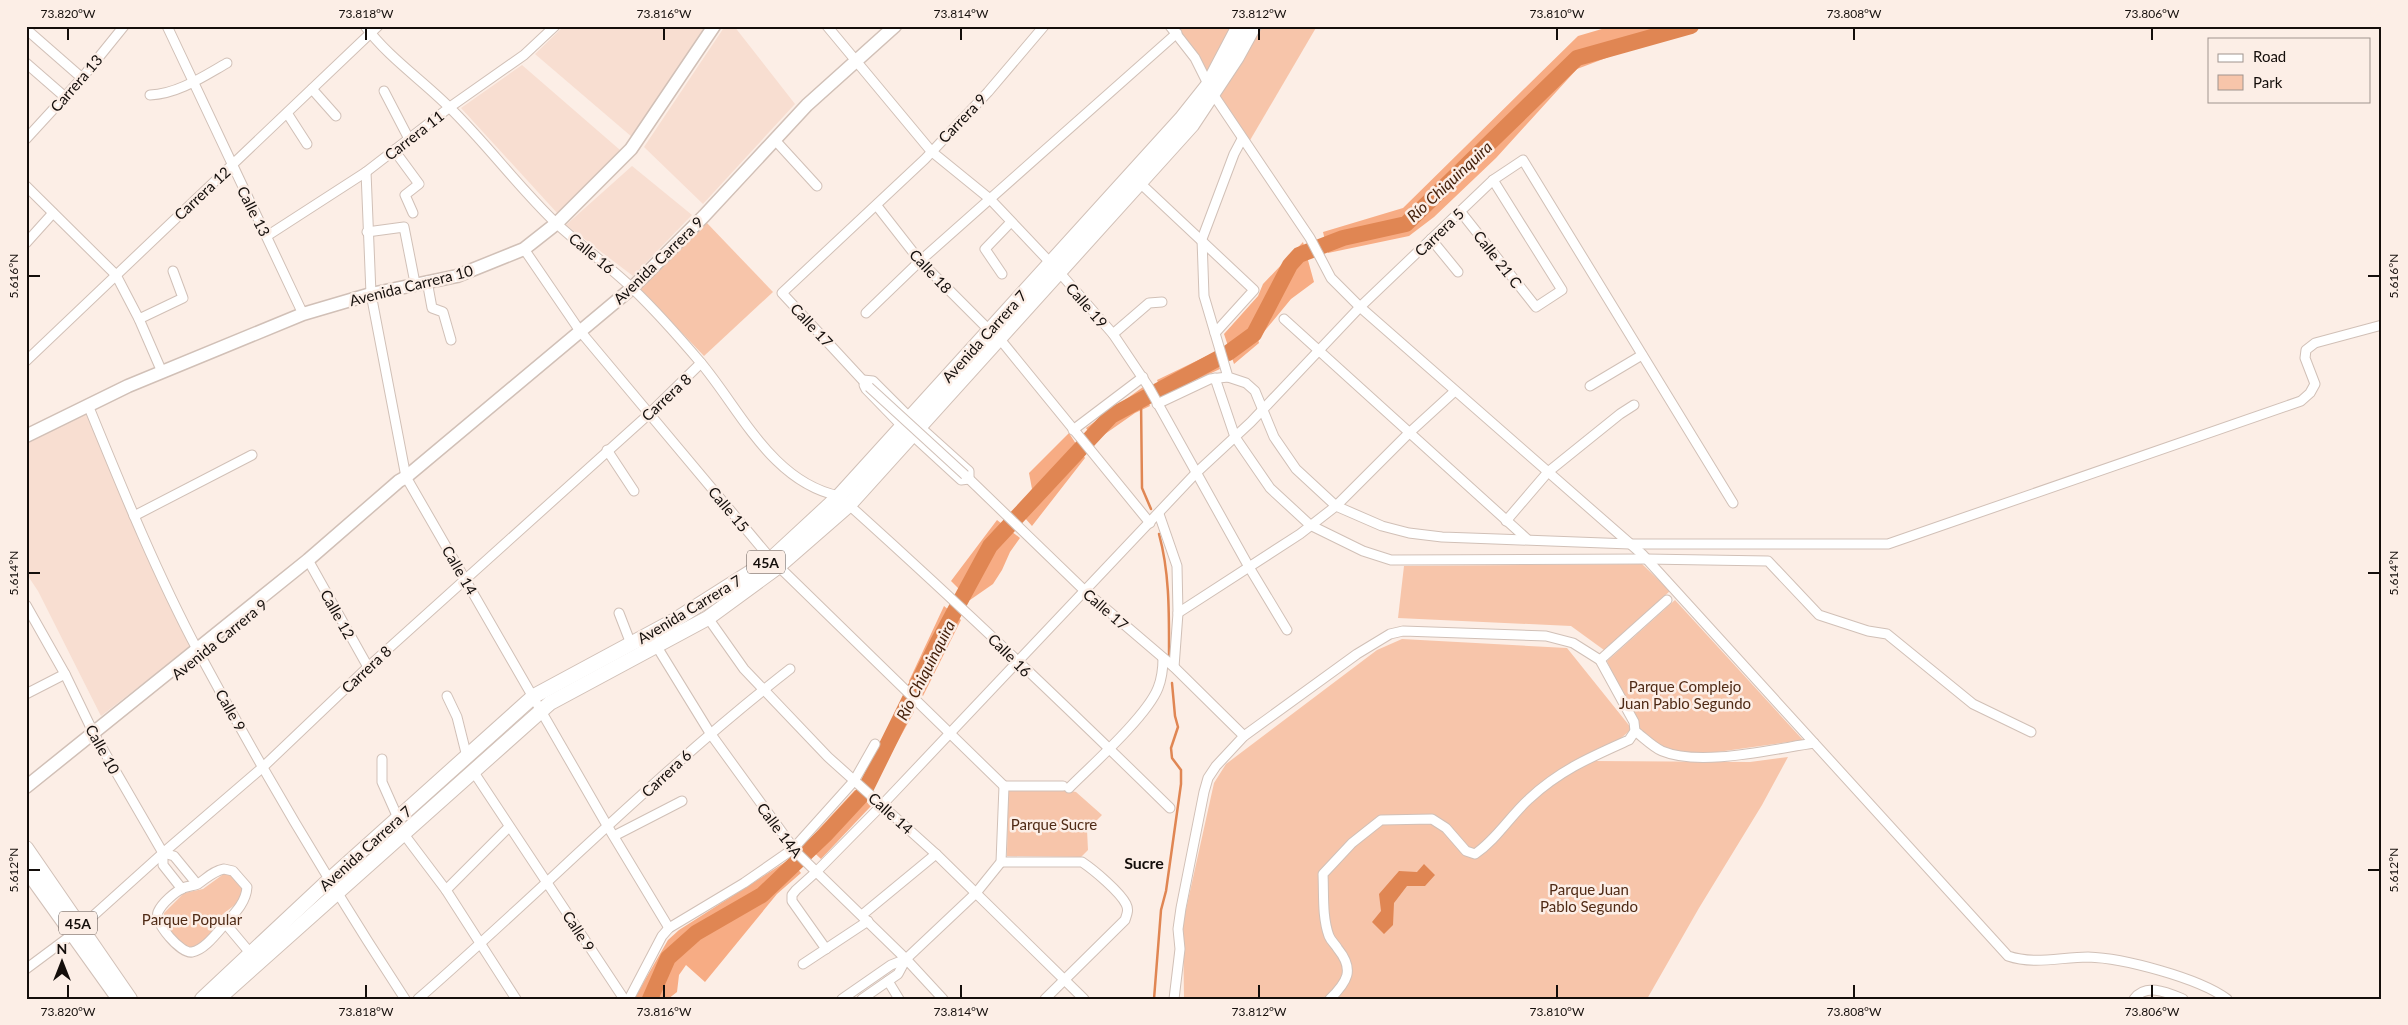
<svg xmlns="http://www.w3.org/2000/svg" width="2408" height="1025" font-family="Lato,sans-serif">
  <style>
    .built { fill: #f8ded1 }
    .green { fill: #f7c5aa }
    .forest { fill: #f7ac84 }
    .water { fill: #e08653 }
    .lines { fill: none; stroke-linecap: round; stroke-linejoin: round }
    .stream { stroke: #e08653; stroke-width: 2.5 }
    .river { stroke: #e08653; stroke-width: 16 }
    .street-casing { stroke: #d1c0b7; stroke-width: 11 }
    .secondary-casing { stroke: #d1c0b7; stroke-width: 15 }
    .primary-casing { stroke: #d1c0b7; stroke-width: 16 }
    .street { stroke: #fff; stroke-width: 9 }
    .secondary { stroke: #fff; stroke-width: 12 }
    .primary { stroke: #fff; stroke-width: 14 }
    .street-bridge-casing { stroke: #d1c0b7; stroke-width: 11; stroke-linecap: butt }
    .street-bridge { stroke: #fff; stroke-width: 9 }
    .ticks { fill: none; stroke: #140e0b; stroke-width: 2 }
    .labels { text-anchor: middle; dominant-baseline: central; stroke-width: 5; stroke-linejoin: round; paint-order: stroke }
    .shield { fill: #fceee6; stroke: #5a514d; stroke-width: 1 }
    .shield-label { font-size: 14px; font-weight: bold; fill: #140e0b }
    .street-label { font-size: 15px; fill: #140e0b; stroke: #fceee6 }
    .park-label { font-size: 15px; fill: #4f2a15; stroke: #fceee6 }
    .water-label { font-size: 16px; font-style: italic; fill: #45210b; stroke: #fceee6 }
    .neighbourhood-label { font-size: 16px; font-weight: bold; fill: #140e0b; stroke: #fceee6 }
    .neatline { fill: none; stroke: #140e0b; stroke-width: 2 }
    .ticks-label { font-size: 12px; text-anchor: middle; fill: #140e0b }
  </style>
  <rect width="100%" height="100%" fill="#fceee6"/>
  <!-- built -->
  <g class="built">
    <path d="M564 26H705L632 137 535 54Z"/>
    <path d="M725 26H734L795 104 703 204 644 147Z"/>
    <path d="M522 65 620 150 558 214 461 108Z"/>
    <path d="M632 166 692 215 633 276 566 225Z"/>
    <path d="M88 405 190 647 101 716 38 591 26 573V436Z"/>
  </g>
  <!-- green -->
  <g class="green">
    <path d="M1175 26H1237L1210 81Z"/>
    <path d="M1259 26H1317L1249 142 1218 96Z"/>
    <path d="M706 222 773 292 704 356 637 286Z"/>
    <path d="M1642 564 1670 591 1604 650 1571 626 1398 618 1404 566Z"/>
    <path d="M1675 600 1803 740 1710 753H1679L1663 748 1639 730 1607 661Z"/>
    <path d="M1402 639 1567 648 1632 729 1593 761 1750 762 1788 757 1762 805 1699 908 1647 999H1184L1183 923 1214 783 1226 764 1377 650Z"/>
    <path d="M1008 791H1071L1076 792 1102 815 1087 830 1088 850 1081 857 1007 856Z"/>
    <path d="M225 873H233L245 889V897L223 914 210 936 193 948C179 946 164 927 164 913L184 893 203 889Z"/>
  </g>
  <!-- forest -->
  <g class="forest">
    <path d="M1612 26H1709L1635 47 1577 69 1496 158 1434 217 1409 236 1328 253 1323 232 1403 208 1578 36Z"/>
    <path d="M1303 242 1314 282 1291 299 1258 339 1259 343 1234 364 1224 334 1258 296 1263 284Z"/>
    <path d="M1215 352 1220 369 1163 395 1157 380Z"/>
    <path d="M1143 387 1150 406 1135 413 1095 441 1086 428Z"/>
    <path d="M1069 433 1085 458 1032 526 1017 509 1032 489 1029 473Z"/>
    <path d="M997 520 1020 538 1010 552 1002 570 993 584 970 600 951 581Z"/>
    <path d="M944 606 961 620 923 696 909 681Z"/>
    <path d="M902 699 914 712 873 786 863 778Z"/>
    <path d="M855 790 871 806 821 859 805 844Z"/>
    <path d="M790 859 801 873 777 894 705 982 686 965 679 975 677 992 668 999H634L668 940 679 930Z"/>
  </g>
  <!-- water -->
  <path class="water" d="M1424 864 1435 875 1425 886H1407L1394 903 1393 925 1384 934 1372 922 1381 911 1379 894 1399 871 1417 872Z"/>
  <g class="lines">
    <!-- stream -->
    <g class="stream">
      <path d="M1141 400 1142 488 1151 509"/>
      <path d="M1159 534C1170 574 1169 616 1169 657"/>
      <path d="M1154 999 1161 910 1166 891 1181 784V770L1172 758 1171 748 1178 727 1175 716 1172 683"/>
    </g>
    <!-- river -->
    <g class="river">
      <path d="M1228 353 1254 334 1290 265 1299 255 1343 238 1406 224 1577 58 1691 26"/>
      <path d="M650 999 668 958 696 933 762 895 825 835 863 794 938 642 990 546 1111 416 1219 358"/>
    </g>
    <defs>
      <g id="street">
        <path d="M167 26 303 314"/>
        <path d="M365 26C388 57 422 80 449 107 487 144 519 188 557 224 581 246 608 265 632 288 656 311 679 337 701 363 741 411 772 482 839 496"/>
        <path d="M827 26 931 151 990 199 1060 273 1113 334 1148 386 1249 567 1287 630"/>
        <path d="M1170 26 1195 58 1213 94 1310 238 1331 278 1360 307 1643 555 2008 956C2034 965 2061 957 2088 957 2123 958 2199 978 2227 999"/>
        <path d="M26 29 82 78"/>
        <path d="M26 63 65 97"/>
        <path d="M312 89 336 116"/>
        <path d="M384 91 409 139"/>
        <path d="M150 95C178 94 204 76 227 63"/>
        <path d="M287 113 307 144"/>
        <path d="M26 139 82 78 124 26"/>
        <path d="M774 139 817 186"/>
        <path d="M1242 139 1234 154 1202 239 1204 296 1228 377 1246 383 1255 391 1274 437 1296 469 1336 506 1382 526 1409 533 1442 537 1630 544H1888L2301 401 2310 393 2315 384 2305 358 2306 350 2315 343 2382 325"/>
        <path d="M394 150 419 184 405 195 413 213"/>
        <path d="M366 172 371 294 406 477 608 827 669 928"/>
        <path d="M1140 183 1254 290 1215 333"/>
        <path d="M26 186 116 275 139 319 162 372"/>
        <path d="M877 206 920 261 990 331"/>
        <path d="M1460 211 1536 307 1562 290 1493 180"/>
        <path d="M367 232 404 227 415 283"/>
        <path d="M267 236 366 172 450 107 524 55 555 26"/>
        <path d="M1431 239 1458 272"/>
        <path d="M26 243 53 213"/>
        <path d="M524 249 580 331 771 559 1004 786"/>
        <path d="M1002 274 985 249 1011 222"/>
        <path d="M427 281 432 308 443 312 451 340"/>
        <path d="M866 313 920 261 1177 33"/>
        <path d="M139 319 183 298 173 271"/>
        <path d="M1284 319 1527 539"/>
        <path d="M1113 334 1149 303 1162 302"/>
        <path d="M999 338 1150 523"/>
        <path d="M26 361 378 26"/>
        <path d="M1215 378 1235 437 1270 488 1310 525 1363 551 1391 560 1646 559 1768 561 1819 615 1868 631 1887 634 1973 704 2031 732"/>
        <path d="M863 380 873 381 910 418"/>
        <path d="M864 385 866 389 902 426"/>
        <path d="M1590 386 1642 355"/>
        <path d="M869 387 782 293 925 159 988 92 1044 26"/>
        <path d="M1157 404 1210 379 1228 377"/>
        <path d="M88 405C122 488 156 572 198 651 262 770 331 886 405 999"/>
        <path d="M1073 430 1143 377"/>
        <path d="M912 435 961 480 969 479V471L919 426"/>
        <path d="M607 450 634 491"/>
        <path d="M965 475 1085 591 1174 667 1244 736"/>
        <path d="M849 505C958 603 1065 705 1170 808"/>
        <path d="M1159 514 1177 566 1178 613 1174 667"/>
        <path d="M134 516 252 455"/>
        <path d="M1506 521 1548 472 1620 414 1634 405"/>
        <path d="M308 560 368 667"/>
        <path d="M26 605 65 674 94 734 163 853V865L182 889"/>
        <path d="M619 613 631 644"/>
        <path d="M1178 613 1300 534 1336 506 1409 433 1455 391"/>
        <path d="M708 618 744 669 828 757 936 854 1084 999"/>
        <path d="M654 642 710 733 797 853 906 959 943 999"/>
        <path d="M1600 660 1667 600"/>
        <path d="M26 694 65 674"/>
        <path d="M447 696 457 717 467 757"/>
        <path d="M1635 731C1643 737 1653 747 1662 751 1700 767 1773 749 1814 743"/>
        <path d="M382 759V782L398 818"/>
        <path d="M473 771 624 999"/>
        <path d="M1004 786H1063"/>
        <path d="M1069 788C1092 765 1147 716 1158 688 1162 678 1163 668 1163 658"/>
        <path d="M403 833 446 890 516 999"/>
        <path d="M614 836 682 801"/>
        <path d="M163 853 174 856 197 884"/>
        <path d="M1001 862H1082C1094 870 1120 892 1126 904 1129 910 1127 914 1125 920L1045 999"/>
        <path d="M224 869 233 871 247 887C246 903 234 914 224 925 216 934 204 950 192 952 181 954 154 923 158 912 162 903 175 892 183 888 188 886 193 886 198 884 207 878 213 871 224 869Z"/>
        <path d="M446 890 509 827"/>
        <path d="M862 915 936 854"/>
        <path d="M225 923 251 954"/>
        <path d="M826 949 792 901V895L796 890 816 872 882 805 1196 473 1251 422 1360 307 1493 180 1523 160 1733 503"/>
        <path d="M803 964 868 921"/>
        <path d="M26 969 73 934 163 853 263 767 368 667 649 414 701 363"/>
        <path d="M888 981 899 999"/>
        <path d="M418 999C543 890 659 771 790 669"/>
        <path d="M629 999 662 936 669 928 744 883 793 849 854 781 875 744"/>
        <path d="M842 999 891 965 906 959 976 893 1001 862 1004 786"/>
        <path d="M862 999 898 974 906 959"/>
        <path d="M1174 999 1180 949 1178 929 1181 908 1204 792 1208 778 1216 766 1244 736 1357 654 1390 634 1403 631 1546 636 1573 643 1600 660 1634 722 1635 731 1629 740C1591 757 1560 770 1529 799 1510 816 1497 839 1475 854L1466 851 1446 828 1432 819 1381 820 1352 843 1323 874C1324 894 1322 917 1329 936 1331 941 1335 944 1338 949 1355 970 1347 982 1330 999"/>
        <path d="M2134 999C2146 983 2166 992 2183 999"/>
      </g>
      <g id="secondary">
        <path d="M26 436 128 386 303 314 371 294 457 276 524 249 557 223 631 149 714 26"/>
        <path d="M26 787 308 560 399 481 406 477 632 288 704 216 807 105 895 26"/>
      </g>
      <g id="primary">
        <path d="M26 848 130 999"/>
        <path d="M26 869 119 999"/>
        <path d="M202 999 329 880 534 696 675 620 771 559 839 496 1181 119 1208 85 1239 26"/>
        <path d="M218 999 550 703 708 618 779 566 849 505 1192 125 1237 57 1254 26"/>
      </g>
    </defs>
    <!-- street casing -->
    <use href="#street" class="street-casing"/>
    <!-- secondary casing -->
    <use href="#secondary" class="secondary-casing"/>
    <!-- primary casing -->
    <use href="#primary" class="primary-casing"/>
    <!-- street -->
    <use href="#street" class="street"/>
    <!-- secondary -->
    <use href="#secondary" class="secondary"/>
    <!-- primary -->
    <use href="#primary" class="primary"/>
    <defs>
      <path id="street-bridge" d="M869 387 965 475"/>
    </defs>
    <!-- street-bridge casing -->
    <use href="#street-bridge" class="street-bridge-casing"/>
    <!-- street-bridge -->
    <use href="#street-bridge" class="street-bridge"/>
  </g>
  <!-- ticks -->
  <path class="ticks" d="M68 28V40M366 28V40M664 28V40M961 28V40M1259 28V40M1557 28V40M1854 28V40M2152 28V40M28 276H40M2368 276H2380M28 573H40M2368 573H2380M28 870H40M2368 870H2380M68 985V998M366 985V998M664 985V998M961 985V998M1259 985V998M1557 985V998M1854 985V998M2152 985V998"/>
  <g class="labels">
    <!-- shield labels -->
    <g class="shield">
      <rect x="747" y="550.5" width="38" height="23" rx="4"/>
      <rect x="59" y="911.5" width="38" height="23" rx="4"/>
    </g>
    <g class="shield-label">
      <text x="766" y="562">45A</text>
      <text x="78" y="923">45A</text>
    </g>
    <!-- street labels -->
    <g class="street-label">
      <text transform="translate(76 83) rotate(-49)">Carrera 13</text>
      <text transform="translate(962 118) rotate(-46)">Carrera 9</text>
      <text transform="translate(414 135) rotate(-38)">Carrera 11</text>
      <text transform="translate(202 193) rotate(-43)">Carrera 12</text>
      <text transform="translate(254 211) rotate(63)">Calle 13</text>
      <text transform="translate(1439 232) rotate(-44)">Carrera 5</text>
      <text transform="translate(592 253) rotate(40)">Calle 16</text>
      <text transform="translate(1498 259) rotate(52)">Calle 21 C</text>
      <text transform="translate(658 260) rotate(-44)">Avenida Carrera 9</text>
      <text transform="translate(931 271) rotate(47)">Calle 18</text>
      <text transform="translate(411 285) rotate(-14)">Avenida Carrera 10</text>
      <text transform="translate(1087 305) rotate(49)">Calle 19</text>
      <text transform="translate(812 325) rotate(47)">Calle 17</text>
      <text transform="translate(984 336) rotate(-48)">Avenida Carrera 7</text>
      <text transform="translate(666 397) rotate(-43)">Carrera 8</text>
      <text transform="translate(729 509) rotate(50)">Calle 15</text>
      <text transform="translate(460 570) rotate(60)">Calle 14</text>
      <text transform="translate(689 609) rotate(-31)">Avenida Carrera 7</text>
      <text transform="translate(1106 609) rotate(41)">Calle 17</text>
      <text transform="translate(338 614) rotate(61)">Calle 12</text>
      <text transform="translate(219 639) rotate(-39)">Avenida Carrera 9</text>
      <text transform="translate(1010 655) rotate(45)">Calle 16</text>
      <text transform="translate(366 669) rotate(-43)">Carrera 8</text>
      <text transform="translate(231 710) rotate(61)">Calle 9</text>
      <text transform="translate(103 749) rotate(61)">Calle 10</text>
      <text transform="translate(666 773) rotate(-43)">Carrera 6</text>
      <text transform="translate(891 813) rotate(42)">Calle 14</text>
      <text transform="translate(780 830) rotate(53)">Calle 14A</text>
      <text transform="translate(365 848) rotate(-42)">Avenida Carrera 7</text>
      <text transform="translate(579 931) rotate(57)">Calle 9</text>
    </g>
    <!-- park labels -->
    <g class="park-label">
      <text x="1685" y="686">Parque Complejo<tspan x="1685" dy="17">Juan Pablo Segundo</tspan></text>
      <text x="1054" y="824">Parque Sucre</text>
      <text x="1589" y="889">Parque Juan<tspan x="1589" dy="17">Pablo Segundo</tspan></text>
      <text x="192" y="919">Parque Popular</text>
    </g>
    <!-- water labels -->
    <g class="water-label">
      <text transform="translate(1449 181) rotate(-43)">Río Chiquinquira</text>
      <text transform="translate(925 670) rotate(-63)">Río Chiquinquira</text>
    </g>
    <!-- neighbourhood labels -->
    <g class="neighbourhood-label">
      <text x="1144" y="862">Sucre</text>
    </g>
  </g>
  <!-- border -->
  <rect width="2408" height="1025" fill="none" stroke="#fceee6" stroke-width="55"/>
  <!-- legend -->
  <rect x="2208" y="38" width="162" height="65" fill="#fceee6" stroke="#9f948e"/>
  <rect x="2218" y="54" width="25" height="8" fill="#ffffff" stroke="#9f948e"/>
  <text x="2253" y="62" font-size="15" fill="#140e0b">Road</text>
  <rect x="2218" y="75" width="25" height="15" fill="#f7c5aa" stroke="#9f948e"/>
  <text x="2253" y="88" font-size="15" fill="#140e0b">Park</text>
  <!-- north arrow -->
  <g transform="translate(62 962)" stroke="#fceee6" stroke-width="4" paint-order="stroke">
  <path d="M0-4L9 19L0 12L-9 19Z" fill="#140e0b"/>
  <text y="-8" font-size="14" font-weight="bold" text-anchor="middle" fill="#140e0b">N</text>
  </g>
  <rect x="28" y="28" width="2352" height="970" class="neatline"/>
  <g class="ticks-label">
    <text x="68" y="18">73.820°W</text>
    <text x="366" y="18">73.818°W</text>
    <text x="664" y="18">73.816°W</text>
    <text x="961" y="18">73.814°W</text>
    <text x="1259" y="18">73.812°W</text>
    <text x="1557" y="18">73.810°W</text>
    <text x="1854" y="18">73.808°W</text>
    <text x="2152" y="18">73.806°W</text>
    <text transform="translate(14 276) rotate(-90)" y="4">5.616°N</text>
    <text transform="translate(2394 276) rotate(-90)" y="4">5.616°N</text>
    <text transform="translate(14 573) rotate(-90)" y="4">5.614°N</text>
    <text transform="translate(2394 573) rotate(-90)" y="4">5.614°N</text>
    <text transform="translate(14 870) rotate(-90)" y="4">5.612°N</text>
    <text transform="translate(2394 870) rotate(-90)" y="4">5.612°N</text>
    <text x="68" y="1016">73.820°W</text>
    <text x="366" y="1016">73.818°W</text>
    <text x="664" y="1016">73.816°W</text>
    <text x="961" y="1016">73.814°W</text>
    <text x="1259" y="1016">73.812°W</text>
    <text x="1557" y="1016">73.810°W</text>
    <text x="1854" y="1016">73.808°W</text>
    <text x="2152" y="1016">73.806°W</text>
  </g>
</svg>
